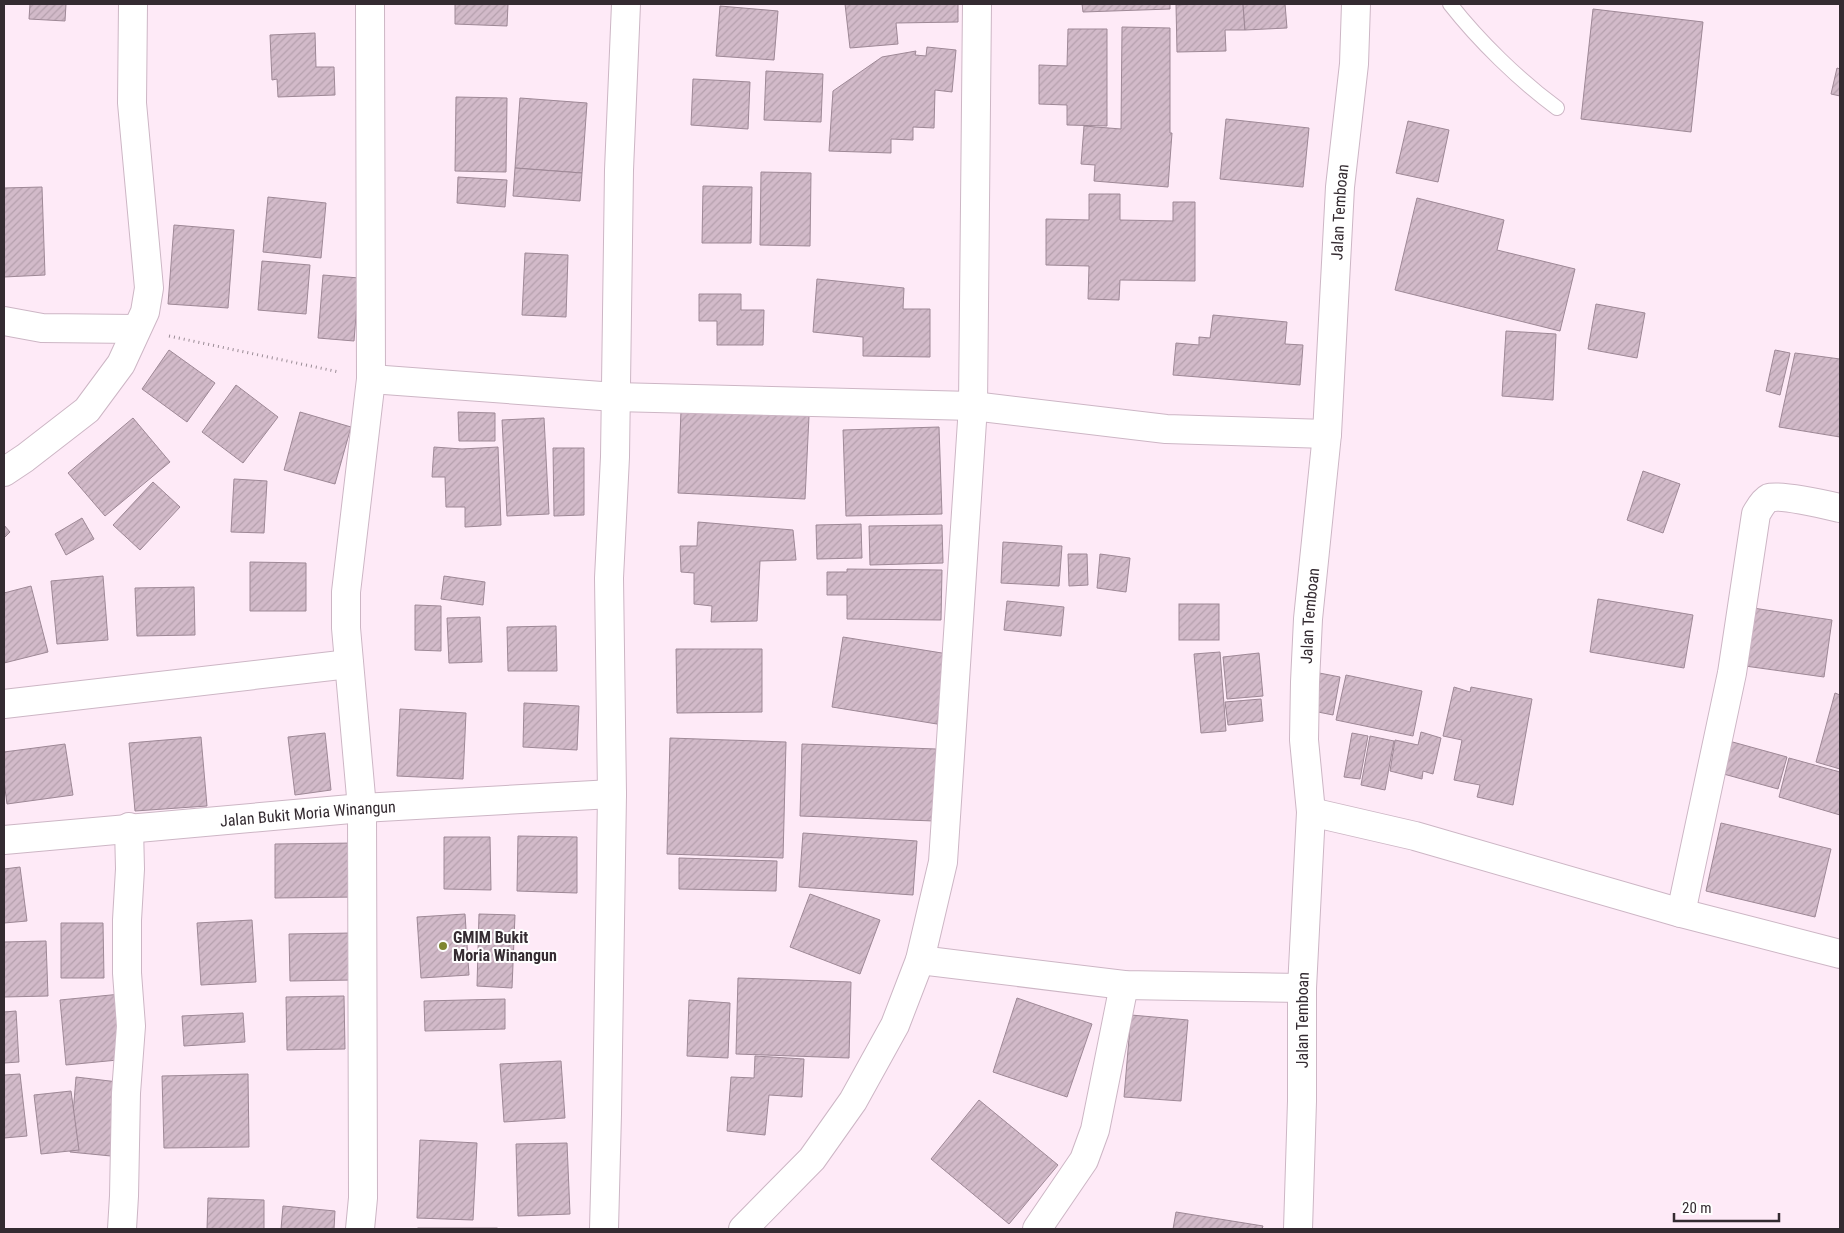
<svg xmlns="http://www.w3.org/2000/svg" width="1844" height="1233" font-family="'Roboto Condensed',sans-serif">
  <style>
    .building { fill: url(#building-hatch); stroke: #9e8896 }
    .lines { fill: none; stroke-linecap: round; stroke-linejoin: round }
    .lane-casing { stroke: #cdb6c5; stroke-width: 16 }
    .street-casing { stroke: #cdb6c5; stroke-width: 30 }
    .secondary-casing { stroke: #cdb6c5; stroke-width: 30 }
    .path { stroke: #9a8c95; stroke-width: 3; stroke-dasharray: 1 4; stroke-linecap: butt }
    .lane { stroke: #fff; stroke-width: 14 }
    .street { stroke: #fff; stroke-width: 28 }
    .secondary { stroke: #fff; stroke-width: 28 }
    .poi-dot { fill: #7f8530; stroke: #fefefe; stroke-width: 2 }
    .labels { text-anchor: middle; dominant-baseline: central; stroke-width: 4; stroke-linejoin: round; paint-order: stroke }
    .street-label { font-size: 16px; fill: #342b31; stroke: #fefefe }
    .poi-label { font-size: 16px; font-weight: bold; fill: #342b31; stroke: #fefefe; text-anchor: start }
  </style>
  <defs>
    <pattern id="building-hatch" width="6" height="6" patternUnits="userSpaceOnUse" patternTransform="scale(1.25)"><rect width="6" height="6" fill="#d2bac9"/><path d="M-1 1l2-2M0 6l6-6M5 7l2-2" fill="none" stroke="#b5a0ad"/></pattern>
  </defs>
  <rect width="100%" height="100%" fill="#feeaf7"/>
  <!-- building -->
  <g class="building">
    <path d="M30 4H66L65 21 29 19Z"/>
    <path d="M455 4H508L507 26 455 24Z"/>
    <path d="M845 4H958V22L896 23 898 44 850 48Z"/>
    <path d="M1082 4H1170V9L1083 12Z"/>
    <path d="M1196 4H1243L1245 30H1225L1226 51 1177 52 1176 5Z"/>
    <path d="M1243 4H1285L1287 28 1245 30Z"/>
    <path d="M720 6 778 11 774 60 716 56Z"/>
    <path d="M1593 9 1703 22 1691 132 1581 119Z"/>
    <path d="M1122 27 1170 28V133H1172L1168 187 1094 181 1095 165 1081 164 1084 126 1121 129Z"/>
    <path d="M1068 29H1107V126L1067 125V105L1039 104V65L1067 66Z"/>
    <path d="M315 33 316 67H334L335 95 278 97 277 79 272 80 270 35Z"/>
    <path d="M927 47 956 50 952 92 935 90 934 128 913 127V140L891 139V153L829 151 833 91 882 57 916 51 915 55 926 56Z"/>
    <path d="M1837 68 1840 69V96L1831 94Z"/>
    <path d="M766 71 823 74 821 122 764 120Z"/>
    <path d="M693 79 750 82 748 129 691 125Z"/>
    <path d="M456 97 507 98 506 172 455 171Z"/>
    <path d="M520 98 587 103 582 173 515 168Z"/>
    <path d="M1226 119 1309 128 1303 187 1220 179Z"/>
    <path d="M1408 121 1449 130 1438 182 1396 173Z"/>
    <path d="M515 168 582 173 580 201 513 196Z"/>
    <path d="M761 172 811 173 810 246 760 245Z"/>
    <path d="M458 177 507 180 505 207 457 203Z"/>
    <path d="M703 186 752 187 751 243H702Z"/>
    <path d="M42 187 45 275 4 277V188Z"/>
    <path d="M1089 194H1120V220L1173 221V202H1195V281L1120 280 1119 300 1088 299 1089 266 1046 265V219L1089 220Z"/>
    <path d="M268 197 326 203 321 258 263 252Z"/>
    <path d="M1417 198 1504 220 1497 250 1575 269 1560 331 1395 290Z"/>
    <path d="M174 225 234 230 228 308 168 304Z"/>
    <path d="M525 253 568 255 566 317 522 315Z"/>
    <path d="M262 261 310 265 306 314 258 310Z"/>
    <path d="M323 275 359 278 354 341 318 338Z"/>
    <path d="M817 279 904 288 903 309H930V357L863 356V337L813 332Z"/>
    <path d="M699 294H741V310H764L763 345H717V321H699Z"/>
    <path d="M1596 304 1645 313 1637 358 1588 349Z"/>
    <path d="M1213 315 1287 322 1285 344 1303 345 1300 385 1173 375 1176 343 1199 345V337L1210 338Z"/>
    <path d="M1506 331 1556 334 1553 400 1502 396Z"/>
    <path d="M169 350 215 383 187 422 142 389Z"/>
    <path d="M1775 350 1790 353 1780 395 1766 391Z"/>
    <path d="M1795 353 1840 359V437L1779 427Z"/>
    <path d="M236 385 278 417 243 463 202 432Z"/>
    <path d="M681 410 809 416 805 499 678 493Z"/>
    <path d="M300 412 351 427 335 484 284 470Z"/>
    <path d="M458 412 495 413V441H459Z"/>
    <path d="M133 418 170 462 105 516 68 473Z"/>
    <path d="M544 418 549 514 507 516 502 420Z"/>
    <path d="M939 427 942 514 846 516 843 430Z"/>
    <path d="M434 447 462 449 498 447 501 525 465 527V507H446L445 477H432Z"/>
    <path d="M553 448H584V515L554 516Z"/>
    <path d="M1643 471 1680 484 1663 533 1627 520Z"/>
    <path d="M234 479 267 481 264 533 231 532Z"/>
    <path d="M153 482 180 507 140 550 113 525Z"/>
    <path d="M82 518 94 539 66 555 55 534Z"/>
    <path d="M698 522 793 530 796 560 760 561 757 621 711 622 712 606 694 604V573L681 572 680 546H697Z"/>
    <path d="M861 524 862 558 817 559 816 525Z"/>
    <path d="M4 525 10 532 4 538Z"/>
    <path d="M942 525 943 563 870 565 869 526Z"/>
    <path d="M1003 542 1062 546 1059 586 1001 583Z"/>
    <path d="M1068 554H1087L1088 585 1069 586Z"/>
    <path d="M1100 554 1130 558 1126 592 1097 588Z"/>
    <path d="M250 562 306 563V611H250Z"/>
    <path d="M847 569 942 570 941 620 847 619V595H827V572H847Z"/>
    <path d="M103 576 108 640 57 644 51 581Z"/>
    <path d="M444 576 485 582 483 605 441 599Z"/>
    <path d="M31 586 48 652 4 663V593Z"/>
    <path d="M194 587 195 635 137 636 135 588Z"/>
    <path d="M1598 599 1693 615 1684 668 1590 652Z"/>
    <path d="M1007 601 1064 607 1061 636 1004 630Z"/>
    <rect x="1179" y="604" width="40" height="36"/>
    <path d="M415 605 441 606V651L415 650Z"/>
    <path d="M1753 608 1832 620 1824 677 1745 666Z"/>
    <path d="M480 617 482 662 449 663 447 618Z"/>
    <path d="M556 626 557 671H508L507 627Z"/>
    <path d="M843 637 948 654 937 724 832 707Z"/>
    <path d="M676 649H762V712L677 713Z"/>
    <path d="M1220 652 1226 731 1201 733 1194 654Z"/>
    <path d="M1259 653 1263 696 1227 699 1223 657Z"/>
    <path d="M1314 672 1340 677 1333 715 1308 710Z"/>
    <path d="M1346 675 1422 691 1413 736 1336 720Z"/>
    <path d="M1454 687 1470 692 1471 687 1532 699 1513 805 1477 797 1480 785 1454 780 1462 740 1443 736Z"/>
    <path d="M1835 693 1840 695V769L1816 762Z"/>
    <path d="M1261 699 1263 721 1228 725 1225 702Z"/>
    <path d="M524 703 579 706 577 750 523 747Z"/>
    <path d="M400 709 466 713 463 779 397 776Z"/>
    <path d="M1421 732 1441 738 1433 774 1423 771 1422 779 1390 771 1395 740 1418 745Z"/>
    <path d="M325 733 331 790 295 795 288 737Z"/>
    <path d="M1352 733 1368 736 1360 779 1344 777Z"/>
    <path d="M1370 736 1394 741 1385 790 1361 785Z"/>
    <path d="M201 737 207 806 135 811 129 743Z"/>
    <path d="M670 738 786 742 783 858 667 854Z"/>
    <path d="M1729 741 1787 757 1778 789 1720 773Z"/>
    <path d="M65 744 73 795 7 804 4 781V752Z"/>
    <path d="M802 744 936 749 934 821 800 816Z"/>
    <path d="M1789 758 1840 772V815L1779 797Z"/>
    <path d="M1721 823 1831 849 1815 917 1706 891Z"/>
    <path d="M803 833 917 841 913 895 799 887Z"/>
    <path d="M518 836 577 837V893L517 891Z"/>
    <path d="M444 837H490L491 890 444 889Z"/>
    <path d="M355 843 356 897 275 898V844Z"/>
    <path d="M679 858 777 861 776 891 679 889Z"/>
    <path d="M20 867 27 921 4 923V869Z"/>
    <path d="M810 894 880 920 860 974 790 947Z"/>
    <path d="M465 914 469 975 421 978 417 917Z"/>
    <path d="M479 914 515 915 512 988 477 986Z"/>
    <path d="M252 920 256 982 201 985 197 923Z"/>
    <path d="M61 923H103L104 978H61Z"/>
    <path d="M352 933 353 980 290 981 289 934Z"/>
    <path d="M46 941 48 996 4 997V942Z"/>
    <path d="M738 978 851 982 849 1058 736 1054Z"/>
    <path d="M121 994 128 1059 66 1065 60 1000Z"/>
    <path d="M344 996 345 1049 287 1050 286 997Z"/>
    <path d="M1017 998 1092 1024 1067 1097 993 1072Z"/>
    <path d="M505 999V1029L425 1031 424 1001Z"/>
    <path d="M689 1000 730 1003 728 1058 687 1056Z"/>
    <path d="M16 1011 19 1062 4 1063V1012Z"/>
    <path d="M243 1013 245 1042 184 1046 182 1016Z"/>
    <path d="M1131 1015 1188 1020 1181 1101 1124 1097Z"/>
    <path d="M755 1056 804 1059 802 1097 769 1095 765 1135 727 1131 731 1077 754 1078Z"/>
    <path d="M561 1061 565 1118 504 1122 500 1064Z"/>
    <path d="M20 1074 27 1136 4 1138V1075Z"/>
    <path d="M248 1074 249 1147 164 1148 162 1076Z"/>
    <path d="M76 1077 118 1082 111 1156 70 1152Z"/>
    <path d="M71 1091 79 1150 41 1154 34 1095Z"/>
    <path d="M979 1100 1058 1165 1009 1224 931 1159Z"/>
    <path d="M420 1140 477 1143 473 1220 417 1218Z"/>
    <path d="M567 1143 570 1214 518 1216 516 1144Z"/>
    <path d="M208 1198 264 1200V1229H207Z"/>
    <path d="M283 1206 335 1211 334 1229H281Z"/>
    <path d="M1176 1212 1263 1226 1262 1229H1173Z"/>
    <rect x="418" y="1228" width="79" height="1"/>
  </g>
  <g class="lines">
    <defs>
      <path id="lane" d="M1450 4C1479 41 1519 80 1557 108"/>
      <g id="street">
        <path d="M4 321 42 328 136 329"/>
        <path d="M371 379 615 397 973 406 1166 429 1327 434"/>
        <path d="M4 472 25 458 87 410 121 364 145 312 149 288 132 103 133 4"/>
        <path d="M4 704 349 664"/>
        <path d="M1311 812 1415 836 1681 913 1840 954"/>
        <path id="s1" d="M4 840 362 808 612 794"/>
        <path d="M1681 913 1732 673 1756 514C1759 509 1763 501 1769 498 1780 494 1827 505 1840 508"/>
        <path d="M920 960 1124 985 1302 988"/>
        <path d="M122 1229 124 1196 126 1093 131 1026 127 973V920L130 869 129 827"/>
        <path d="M360 1229 363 1198 362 808 346 628V592L371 379 370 4"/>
        <path d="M604 1229 607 1114 612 794 609 578 615 457 619 170 626 4"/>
        <path d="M1037 1229 1084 1160 1095 1130 1124 985"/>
        <path id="s2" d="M1298 1229 1302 1101V988L1311 812 1304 740 1305 682 1308 619 1327 434 1340 187 1354 64 1356 4"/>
      </g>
      <path id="secondary" d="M743 1229 812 1159 853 1101 895 1025 920 960 943 862 973 406 977 4"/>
    </defs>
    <!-- lane casing -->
    <use href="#lane" class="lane-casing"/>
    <!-- street casing -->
    <use href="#street" class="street-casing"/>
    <!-- secondary casing -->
    <use href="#secondary" class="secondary-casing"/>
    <!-- path -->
    <path class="path" d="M169 336 339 372"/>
    <!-- lane -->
    <use href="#lane" class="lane"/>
    <!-- street -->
    <use href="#street" class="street"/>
    <!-- secondary -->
    <use href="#secondary" class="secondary"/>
  </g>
  <!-- markers -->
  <circle class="poi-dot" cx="443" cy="946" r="5"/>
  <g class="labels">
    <!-- street labels -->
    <g class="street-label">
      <text stroke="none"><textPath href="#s2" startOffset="1019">Jalan Temboan</textPath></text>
      <text stroke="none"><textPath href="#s2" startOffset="614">Jalan Temboan</textPath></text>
      <text stroke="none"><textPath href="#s1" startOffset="305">Jalan Bukit Moria Winangun</textPath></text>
      <text stroke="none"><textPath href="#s2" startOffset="209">Jalan Temboan</textPath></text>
    </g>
    <!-- poi labels -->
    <g class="poi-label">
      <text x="453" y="937">GMIM Bukit<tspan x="453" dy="18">Moria Winangun</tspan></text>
    </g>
  </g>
  <!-- border -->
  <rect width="1844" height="1233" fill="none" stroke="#342b31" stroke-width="10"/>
  <!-- scale -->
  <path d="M1674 1213v8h105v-8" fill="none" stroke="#342b31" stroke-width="2.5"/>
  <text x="1682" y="1213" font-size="15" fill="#342b31" stroke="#fefefe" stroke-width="4" paint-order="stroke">20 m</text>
</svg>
